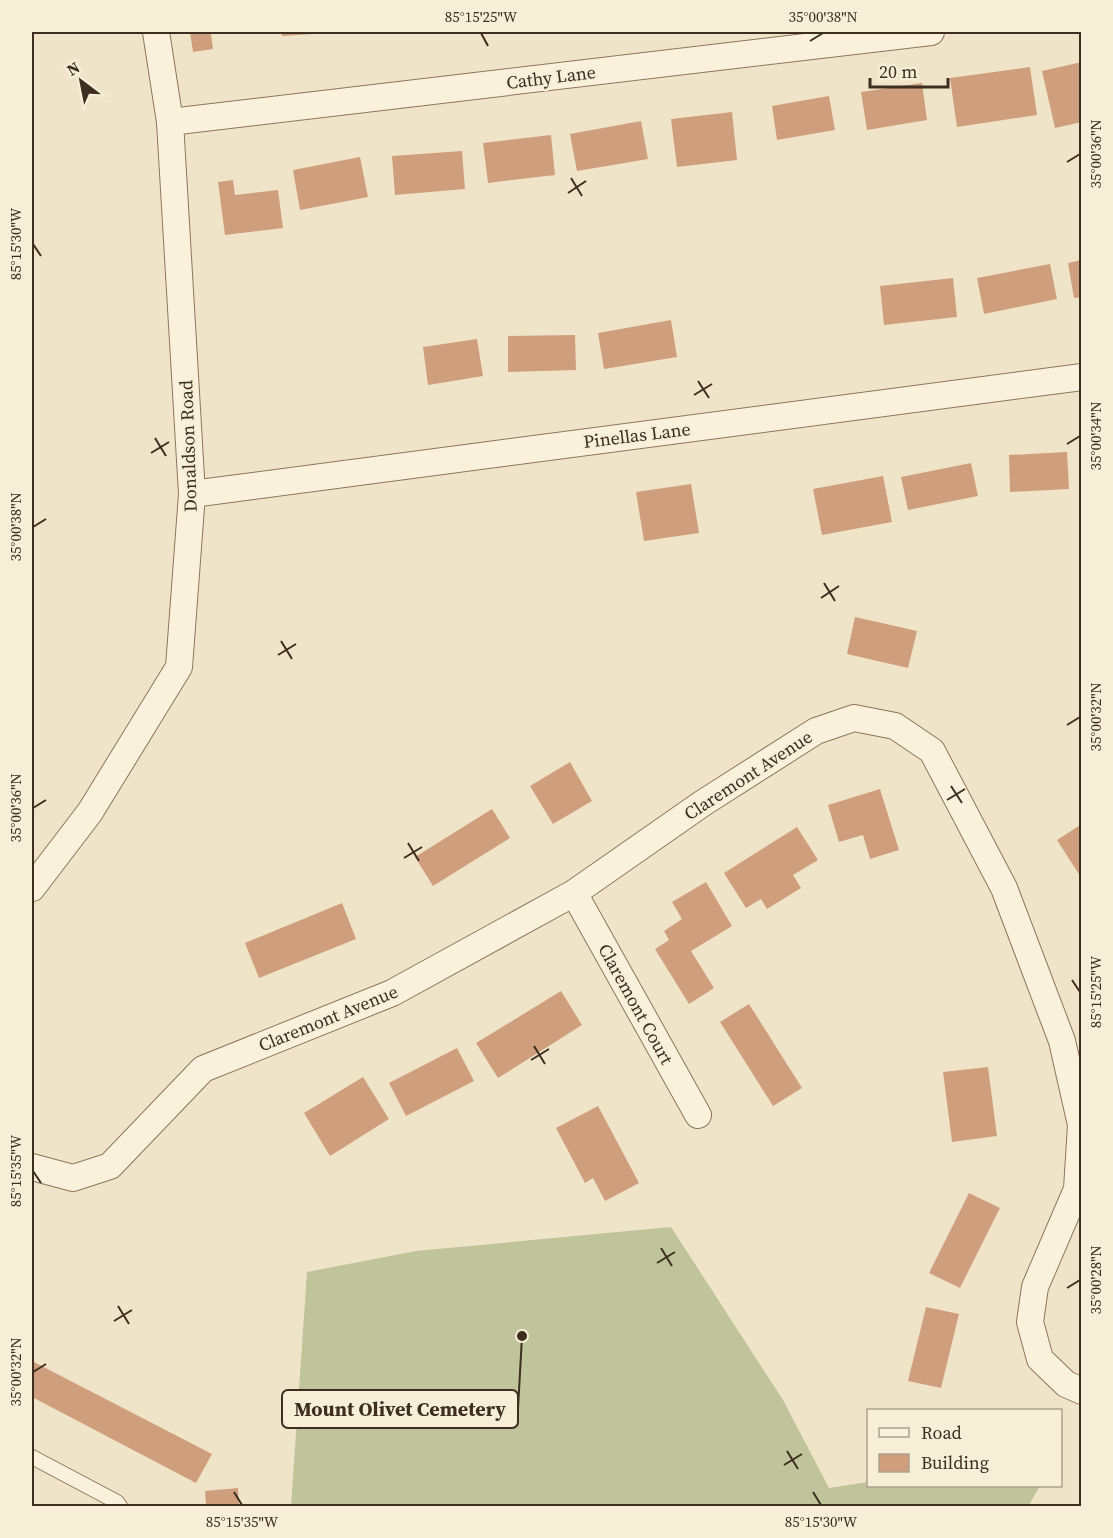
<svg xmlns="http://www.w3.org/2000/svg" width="1113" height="1538" font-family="'Source Serif 4',serif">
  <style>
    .cemetery { fill: #bfc49a }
    .building { fill: #cf9f7d }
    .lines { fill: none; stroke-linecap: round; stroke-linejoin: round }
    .lane-casing { stroke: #8d765c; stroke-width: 16 }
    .street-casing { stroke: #8d765c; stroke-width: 28 }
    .lane { stroke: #faf1dc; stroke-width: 14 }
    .street { stroke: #faf1dc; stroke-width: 26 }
    .ticks { fill: none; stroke: #3d2e20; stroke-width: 2 }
    .labels { text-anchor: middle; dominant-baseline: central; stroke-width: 5; stroke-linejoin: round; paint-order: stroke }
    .street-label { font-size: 18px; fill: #3d2e20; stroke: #f7eed8 }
    .leader { fill: none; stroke: #3d2e20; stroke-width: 2 }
    .callout-dot { fill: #3d2e20; stroke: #f7eed8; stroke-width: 2 }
    .callout { fill: #f7eed8; stroke: #3d2e20; stroke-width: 2 }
    .callout-label { font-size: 20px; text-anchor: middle; font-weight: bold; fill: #3d2e20 }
    .neatline { fill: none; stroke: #3d2e20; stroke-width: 2 }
    .ticks-label { font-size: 15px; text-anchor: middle; fill: #3d2e20 }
  </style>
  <rect width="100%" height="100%" fill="#f0e4c8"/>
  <!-- cemetery -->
  <path class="cemetery" d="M671 1227 783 1400 829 1488 868 1482V1486H1040L1030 1503 1031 1506H291L307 1272 416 1251Z"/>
  <!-- building -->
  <g class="building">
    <path d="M190 32H221V33L211 34 213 49 193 52Z"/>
    <path d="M282 32H329V33L282 36Z"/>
    <path d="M1082 62V122L1055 128 1042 71Z"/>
    <path d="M1030 67 1037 115 957 127 950 78Z"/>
    <path d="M922 83 927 120 867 130 861 92Z"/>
    <path d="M829 96 835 130 777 140 772 106Z"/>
    <path d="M732 112 737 160 677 167 671 119Z"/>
    <path d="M641 121 648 159 577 171 570 134Z"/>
    <path d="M551 135 555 175 488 183 483 143Z"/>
    <path d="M462 151 465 189 395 195 392 156Z"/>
    <path d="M360 157 368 197 300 210 293 170Z"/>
    <path d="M233 180 235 195 278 190 283 228 225 235 218 182Z"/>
    <path d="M1082 260V297L1074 298 1068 263Z"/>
    <path d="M1050 264 1057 299 984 314 977 278Z"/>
    <path d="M953 278 957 317 884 325 880 286Z"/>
    <path d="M671 320 677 357 604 369 598 333Z"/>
    <path d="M575 335 576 370 508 372V336Z"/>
    <path d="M477 339 483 376 428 385 423 347Z"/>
    <path d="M1067 452 1069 489 1010 492 1009 455Z"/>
    <path d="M971 463 978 496 908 510 901 477Z"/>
    <path d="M883 476 892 522 822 535 813 489Z"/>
    <path d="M691 484 699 533 644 541 636 492Z"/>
    <path d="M855 617 917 631 908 668 847 654Z"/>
    <path d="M570 762 592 801 553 824 530 786Z"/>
    <path d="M880 789 899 850 870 859 863 835 839 842 828 805Z"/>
    <path d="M492 809 510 838 433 886 415 857Z"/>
    <path d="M1082 824V879L1057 840Z"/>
    <path d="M797 827 818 860 793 875 801 888 767 909 761 899 746 908 724 873Z"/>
    <path d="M706 882 732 926 691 951 714 988 689 1004 655 949 669 940 664 931 682 919 672 902Z"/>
    <path d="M342 903 356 939 259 978 245 943Z"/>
    <path d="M561 991 582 1025 498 1078 476 1043Z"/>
    <path d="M749 1004 802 1088 773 1106 720 1022Z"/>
    <path d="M457 1048 474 1081 406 1116 389 1083Z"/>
    <path d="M988 1067 997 1136 952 1142 943 1072Z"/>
    <path d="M363 1077 389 1119 330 1156 304 1113Z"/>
    <path d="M598 1106 639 1183 605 1201 593 1178 585 1183 556 1128Z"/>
    <path d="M969 1193 1000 1208 960 1288 929 1273Z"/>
    <path d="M926 1307 959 1314 941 1388 908 1381Z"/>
    <path d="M32 1361 212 1454 196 1483 32 1397Z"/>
    <path d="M238 1488 239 1506H206L205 1491Z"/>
  </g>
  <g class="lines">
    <defs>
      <path id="lane" d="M32 1457 117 1502 120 1506"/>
      <g id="street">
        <path d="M170 122 931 32"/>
        <path d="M192 494 1082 377"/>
        <path d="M32 888 90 812 179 667 192 494 170 122 156 32"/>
        <path d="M574 893 698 1115"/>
        <path d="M32 1167 73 1178 110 1166 203 1069 392 993 574 893 703 803 816 731 854 718 895 726 932 751 1004 888 1062 1041 1081 1125 1077 1189 1035 1287 1030 1322 1040 1359 1066 1384 1082 1391"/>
      </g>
    </defs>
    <!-- lane casing -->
    <use href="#lane" class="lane-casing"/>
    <!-- street casing -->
    <use href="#street" class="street-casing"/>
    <!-- lane -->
    <use href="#lane" class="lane"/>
    <!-- street -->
    <use href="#street" class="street"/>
  </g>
  <!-- ticks -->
  <path class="ticks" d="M481 33 488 46M810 41 823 33M1067 162 1080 154M571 178 582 196M568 193 586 181M33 244 41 256M698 381 709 398M694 395 712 384M155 438 166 456M1067 444 1080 436M151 453 169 442M33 527 46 519M824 583 835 601M821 598 839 586M281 641 292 659M278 655 296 644M1067 725 1080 717M951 786 962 803M947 800 965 789M33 808 46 800M408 843 419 861M404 858 422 847M1072 980 1080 992M534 1046 545 1064M531 1060 549 1049M33 1171 41 1183M661 1248 672 1266M657 1263 675 1252M1067 1288 1080 1280M118 1306 129 1324M114 1321 132 1310M33 1372 46 1364M787 1451 798 1469M784 1465 802 1454M234 1492 242 1505M813 1492 821 1505"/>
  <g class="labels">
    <!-- street labels -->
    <g class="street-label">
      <text transform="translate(551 77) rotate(-7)">Cathy Lane</text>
      <text transform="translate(637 435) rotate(-7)">Pinellas Lane</text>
      <text transform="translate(188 446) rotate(-92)">Donaldson Road</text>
      <text transform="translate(748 775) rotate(-33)">Claremont Avenue</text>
      <text transform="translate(636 1004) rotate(61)">Claremont Court</text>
      <text transform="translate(328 1018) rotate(-22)">Claremont Avenue</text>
    </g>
  </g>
  <!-- callouts -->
  <path class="leader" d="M522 1336L518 1409"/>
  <circle class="callout-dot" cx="522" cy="1336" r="6"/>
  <rect class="callout" x="282" y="1390" width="236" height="38" rx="6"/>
  <g class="callout-label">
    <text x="400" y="1416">Mount Olivet Cemetery</text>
  </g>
  <!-- border -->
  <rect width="1113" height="1538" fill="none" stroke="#f7eed8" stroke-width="66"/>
  <!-- legend -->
  <rect x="867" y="1409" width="195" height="78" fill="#f7eed8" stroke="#ada18e" stroke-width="1.5"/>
  <rect x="879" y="1428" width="30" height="9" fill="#faf1dc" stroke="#ada18e" stroke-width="1.5"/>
  <text x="921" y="1439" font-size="18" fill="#3d2e20">Road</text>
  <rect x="879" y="1454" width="30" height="18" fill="#cf9f7d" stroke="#ada18e" stroke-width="1.5"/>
  <text x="921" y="1469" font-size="18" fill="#3d2e20">Building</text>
  <!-- north arrow -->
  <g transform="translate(81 81) rotate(328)" stroke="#f7eed8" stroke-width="4.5" paint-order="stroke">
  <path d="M0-4.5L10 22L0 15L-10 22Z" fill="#3d2e20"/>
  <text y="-9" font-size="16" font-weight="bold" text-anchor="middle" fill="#3d2e20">N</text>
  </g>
  <!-- scale -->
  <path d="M870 78v9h78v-9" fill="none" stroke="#3d2e20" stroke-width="3"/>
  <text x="879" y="78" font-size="18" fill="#3d2e20" stroke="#f7eed8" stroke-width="4.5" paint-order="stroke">20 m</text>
  <rect x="33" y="33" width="1047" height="1472" class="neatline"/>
  <g class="ticks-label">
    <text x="481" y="22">85°15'25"W</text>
    <text x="823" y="22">35°00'38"N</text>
    <text transform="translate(1096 154) rotate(-90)" y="5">35°00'36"N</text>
    <text transform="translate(16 244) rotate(-90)" y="5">85°15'30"W</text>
    <text transform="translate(1096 436) rotate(-90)" y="5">35°00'34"N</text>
    <text transform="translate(16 527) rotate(-90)" y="5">35°00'38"N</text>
    <text transform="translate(1096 717) rotate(-90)" y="5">35°00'32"N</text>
    <text transform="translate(16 808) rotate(-90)" y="5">35°00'36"N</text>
    <text transform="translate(1096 992) rotate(-90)" y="5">85°15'25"W</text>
    <text transform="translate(16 1171) rotate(-90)" y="5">85°15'35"W</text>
    <text transform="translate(1096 1280) rotate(-90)" y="5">35°00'28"N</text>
    <text transform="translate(16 1372) rotate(-90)" y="5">35°00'32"N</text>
    <text x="242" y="1527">85°15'35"W</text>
    <text x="821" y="1527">85°15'30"W</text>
  </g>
</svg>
